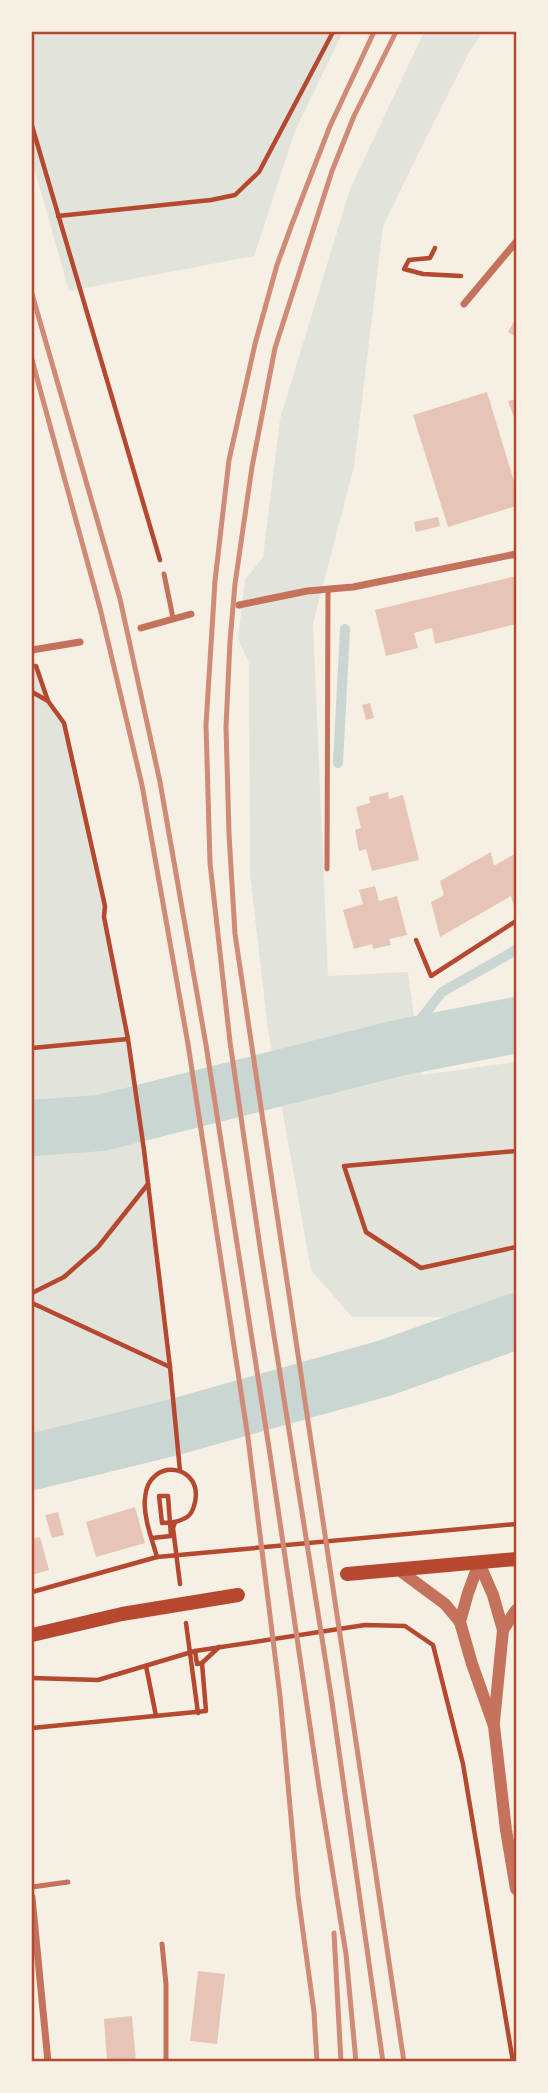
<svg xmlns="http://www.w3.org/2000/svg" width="548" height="2093" font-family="'Exo 2',sans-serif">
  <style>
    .green { fill: #e2e4dc }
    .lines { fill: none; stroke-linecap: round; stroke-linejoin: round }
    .stream { stroke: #c9d6d2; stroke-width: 10 }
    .river { stroke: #c9d6d2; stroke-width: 56 }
    .building { fill: #e6c5b7 }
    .path { stroke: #b5482f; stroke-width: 4.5 }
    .service { stroke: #c5725c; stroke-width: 5 }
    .minor { stroke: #c5725c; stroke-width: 7 }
    .tertiary { stroke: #c5725c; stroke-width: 12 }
    .secondary { stroke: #b5482f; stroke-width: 14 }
    .rail { stroke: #cf8b77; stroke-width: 5 }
    .neatline { fill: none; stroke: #b5482f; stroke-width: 2.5 }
  </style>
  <rect width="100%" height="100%" fill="#f6efe4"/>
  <!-- green -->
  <g class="green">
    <path d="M32 32H343L295 131 254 256 69 291 32 160Z"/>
    <path d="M424 32H482L469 53 435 120 383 226 354 467 313 623 328 976 408 972 422 1075 516 1062V1302L467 1317H352L311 1270 268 1030 250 874 249 663 238 639 245 580 263 557 280 419 350 189Z"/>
    <path d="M32 654 48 701 64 723 105 906 104 917 128 1039 144 1150 172 1392 167 1429 32 1462Z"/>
  </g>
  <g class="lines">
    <!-- stream -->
    <g class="stream">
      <path d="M338 763 345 629"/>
      <path d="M398 1048 442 992 516 950"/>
    </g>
    <!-- river -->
    <g class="river">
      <path d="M32 1128 101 1123 398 1048 516 1025"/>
      <path d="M32 1462 167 1429 385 1368 516 1321"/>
    </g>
  </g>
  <!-- building -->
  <g class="building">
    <path d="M516 318V337L508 332Z"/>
    <path d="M487 392 516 488V506L448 527 413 415Z"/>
    <path d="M516 399V423L508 401Z"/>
    <path d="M438 517 440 526 416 532 414 522Z"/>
    <path d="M516 576V624L435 644 432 628 414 633 418 648 386 656 375 610Z"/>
    <path d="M370 703 374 718 366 720 362 705Z"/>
    <path d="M388 792 389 799 403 795 419 860 372 871 366 849 359 851 355 830 361 828 356 807 370 803 369 797Z"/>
    <path d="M491 852 494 866 516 853V913L511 896 440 937 431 902 444 895 440 881Z"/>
    <path d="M375 886 379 901 397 896 407 935 389 939 391 945 373 949 372 944 354 949 343 910 363 904 359 890Z"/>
    <path d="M135 1507 145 1543 96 1557 86 1522Z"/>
    <path d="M58 1512 64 1535 52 1538 45 1515Z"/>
    <path d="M40 1537 49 1570 32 1575V1539Z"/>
    <path d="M198 1971 225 1974 217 2044 190 2041Z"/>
    <path d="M132 2016 136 2062H107L104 2019Z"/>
  </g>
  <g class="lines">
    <!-- path -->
    <g class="path">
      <path d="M32 126 160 560"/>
      <path d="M58 216 211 200 235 195 259 172 333 32"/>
      <path d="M435 248 430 258 409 260 404 269 423 274 461 276"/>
      <path d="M36 666 48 701 64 723 105 906 104 917 128 1039 144 1150 170 1367 180 1471"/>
      <path d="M32 692 48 701"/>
      <path d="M416 940 431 976 516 921"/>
      <path d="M32 1048 128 1039"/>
      <path d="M516 1151 344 1166 366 1232 421 1268 516 1247"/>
      <path d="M32 1293 64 1277 98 1247 148 1184"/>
      <path d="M32 1303 170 1367"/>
      <path d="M152 1538 171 1536 168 1496H159L162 1523 175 1522"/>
      <path d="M157 1557C152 1539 143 1517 145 1498 148 1455 207 1464 194 1506 191 1517 185 1519 175 1522L173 1528 180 1584"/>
      <path d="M32 1592 157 1557 516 1524"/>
      <path d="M186 1623 198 1713"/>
      <path d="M202 1663 219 1647"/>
      <path d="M146 1666 156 1716"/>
      <path d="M32 1678 98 1680 195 1651 365 1625 405 1626 433 1645 463 1764 513 2062"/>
      <path d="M32 1728 206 1711 202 1663 197 1664 195 1651"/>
    </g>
    <!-- service -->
    <g class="service">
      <path d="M164 574 173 618"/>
      <path d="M327 869 328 589"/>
      <path d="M32 1887 68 1882"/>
      <path d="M162 1944 166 1984V2062"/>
    </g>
    <!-- minor -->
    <g class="minor">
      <path d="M464 304 516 242"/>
      <path d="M239 605 307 591 353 587 516 554"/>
      <path d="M141 628 191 614"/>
      <path d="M32 650 80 642"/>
      <path d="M32 1897 48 2062"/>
    </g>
    <!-- tertiary -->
    <g class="tertiary">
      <path d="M479 1563 468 1593 460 1622 472 1664 494 1726 506 1830 516 1889"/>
      <path d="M479 1563 493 1595 503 1630 494 1722"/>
      <path d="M399 1570 445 1604 460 1622"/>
      <path d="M503 1630 516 1610"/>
    </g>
    <!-- secondary -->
    <g class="secondary">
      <path d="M347 1574 516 1559"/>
      <path d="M32 1635 122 1614 238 1595"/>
    </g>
    <!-- rail -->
    <g class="rail">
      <path d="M374 32 330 126 292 224 277 265 255 344 229 460 215 581 206 725 210 863 230 1042 261 1254 331 1695 383 2062"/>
      <path d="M396 32 354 116 332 171 275 348 252 467 235 584 230 641 226 727 229 834 235 934 404 2062"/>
      <path d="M32 294 120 599 160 782 206 1045 269 1448 319 1787 346 1954 356 2062"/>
      <path d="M32 360 100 608 142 785 188 1044 248 1438 280 1696 298 1895 314 2012 317 2062"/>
      <path d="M334 1933 341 2062"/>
    </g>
  </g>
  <!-- border -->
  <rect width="548" height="2093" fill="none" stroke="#f6efe4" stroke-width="66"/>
  <rect x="33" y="33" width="482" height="2027" class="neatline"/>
</svg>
